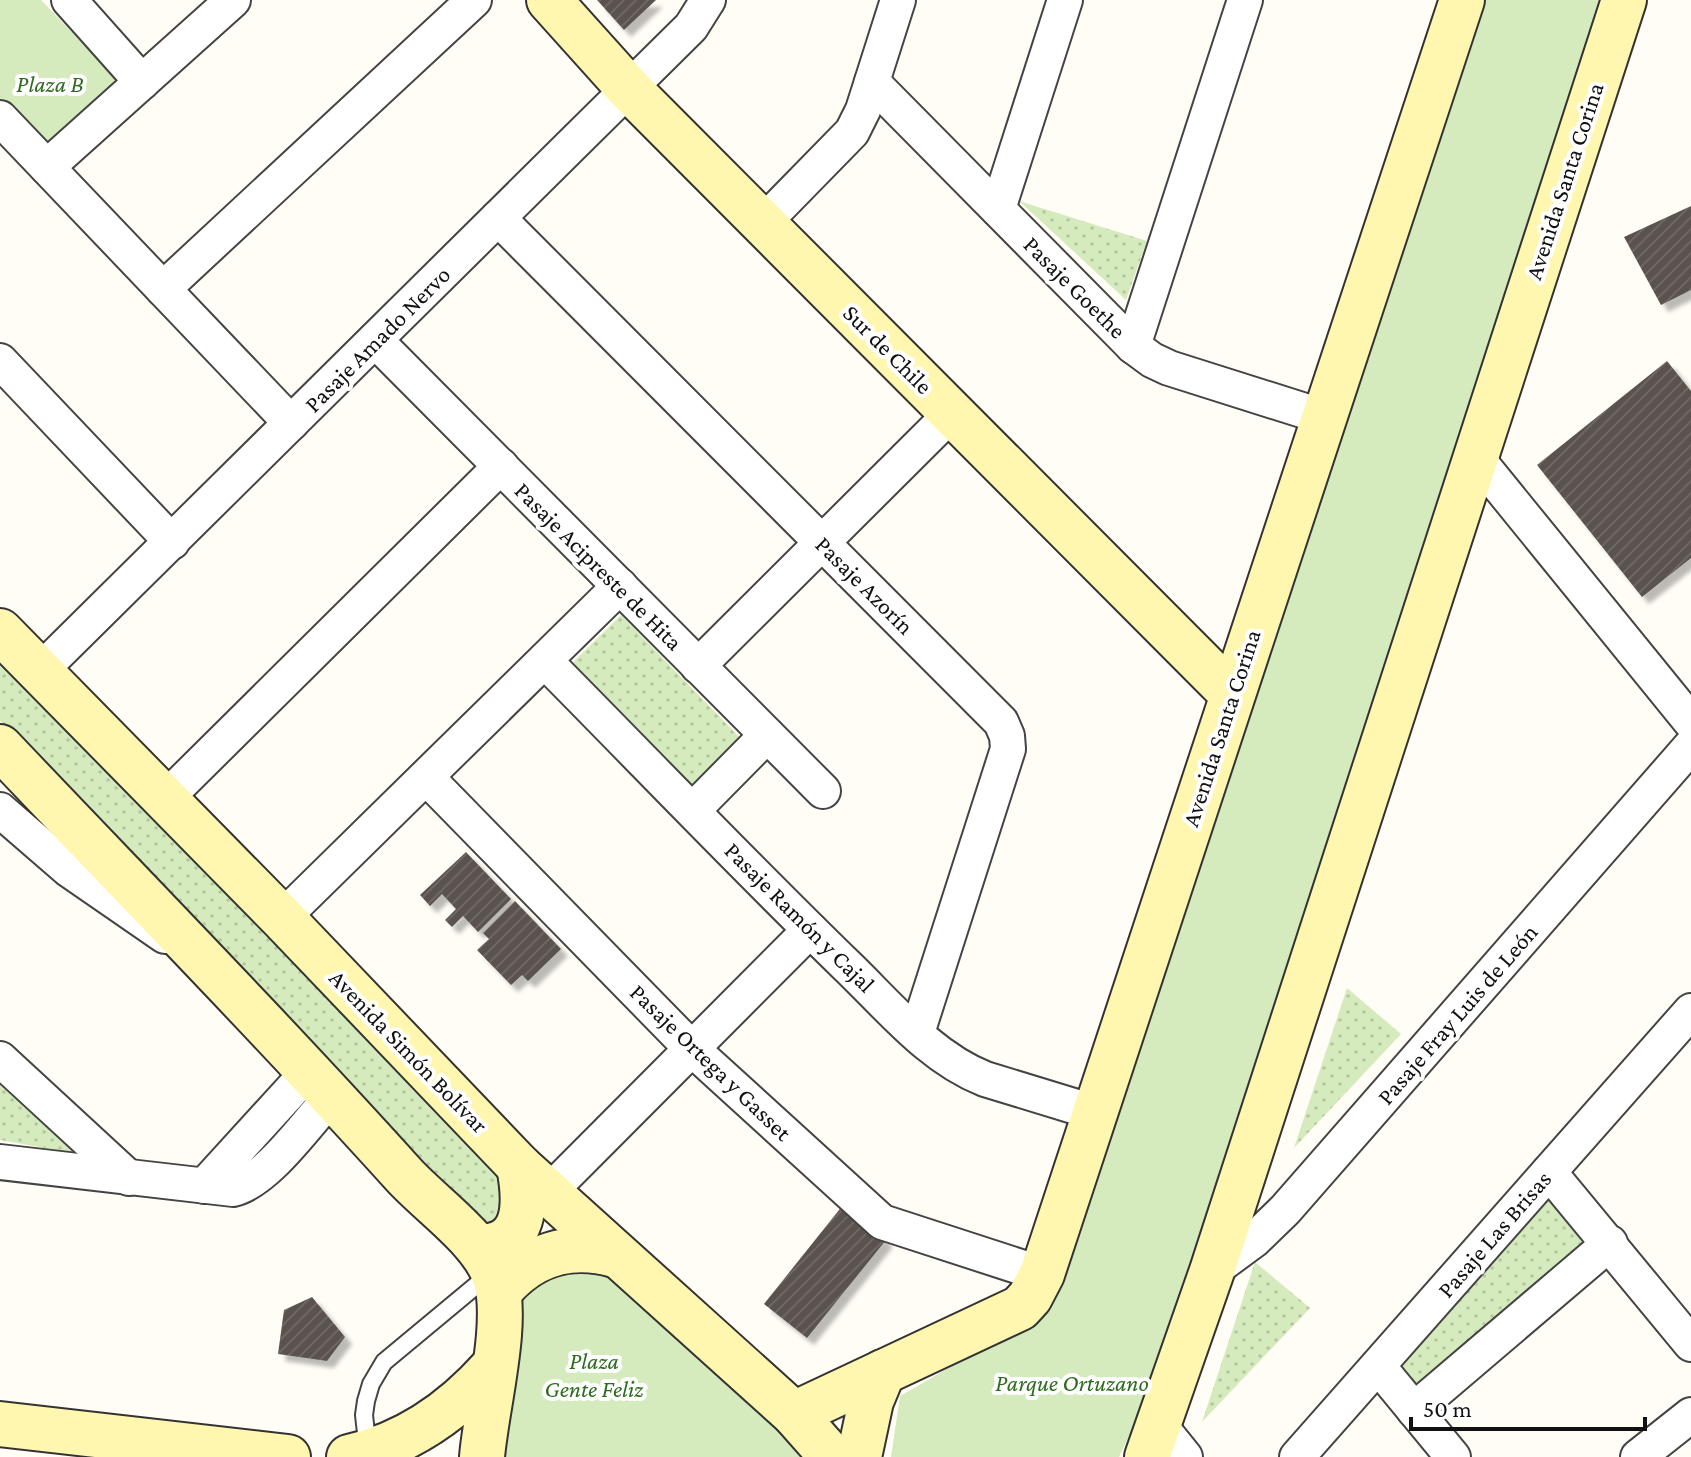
<svg xmlns="http://www.w3.org/2000/svg" width="1691" height="1457" viewBox="0 0 1691 1457" font-family="'Crimson Pro',serif">
	<style>
		.grass { fill: url(#grass-dots) }
		.park { fill: #d5ebbd }
		.building { fill: url(#building-hatch); filter: url(#shadow) }
		.lines { fill: none; stroke-linecap: round; stroke-linejoin: round }
		.lane-casing { stroke: #444; stroke-width: 20 }
		.street-casing { stroke: #444; stroke-width: 38 }
		.secondary-casing { stroke: #333; stroke-width: 48 }
		.lane { stroke: #fff; stroke-width: 16 }
		.street { stroke: #fff; stroke-width: 34 }
		.secondary { stroke: #fff6b0; stroke-width: 44 }
		.labels { text-anchor: middle; dominant-baseline: central; stroke-width: 8; stroke-linejoin: round; paint-order: stroke }
		.park-label { font-size: 24px; font-style: italic; fill: #2f6b1f; stroke: #fff }
		.street-label { font-size: 24px; fill: #111; stroke: #fff }
	</style>
	<defs>
		<pattern id="grass-dots" width="8" height="8" patternUnits="userSpaceOnUse" patternTransform="scale(2)"><rect width="8" height="8" fill="#d5ebbd"/><path d="M2 2h.1M6 6h.1" fill="none" stroke="#b6c8a1" stroke-width="1.8" stroke-linecap="round"/></pattern>
		<pattern id="building-hatch" width="6" height="6" patternUnits="userSpaceOnUse" patternTransform="scale(2)"><rect width="6" height="6" fill="#5a524d"/><path d="M-1 1l2-2M0 6l6-6M5 7l2-2" fill="none" stroke="#6d6662"/></pattern>
		<filter id="shadow"><feDropShadow dx="7" dy="7" stdDeviation="2" flood-color="#0004"/></filter>
	</defs>
	<rect width="100%" height="100%" fill="#fffdf5"/>
	<!-- grass -->
	<g class="grass">
		<polygon points="1019,201 1147,241 1126,300"/>
		<polygon points="621,615 750,748 696,800 568,667"/>
		<polygon points="0,643 505,1180 504,1221 486,1232 0,721"/>
		<polygon points="1347,988 1401,1034 1294,1148"/>
		<polygon points="0,1068 100,1158 0,1140"/>
		<polygon points="1546,1191 1590,1244 1418,1389 1396,1364"/>
		<polygon points="1255,1262 1310,1308 1202,1422"/>
	</g>
	<!-- park -->
	<g class="park">
		<polygon points="0,0 41,0 123,86 46,152 0,104"/>
		<polygon points="1478,0 1610,0 1147,1398 1119,1457 891,1457 900,1396 1047,1312"/>
		<polygon points="597,1263 818,1457 495,1457 520,1304 531,1279"/>
	</g>
	<!-- building -->
	<g class="building">
		<polygon points="597,0 656,0 624,30"/>
		<polygon points="1691,206 1691,290 1661,305 1624,237"/>
		<polygon points="1667,361 1691,391 1691,558 1642,597 1537,465"/>
		<polygon points="466,852 511,899 478,932 463,916 452,927 445,920 456,909 442,894 430,906 420,895"/>
		<polygon points="515,901 561,949 528,981 522,975 511,985 477,950 489,939 483,933"/>
		<polygon points="843,1205 886,1240 807,1338 764,1304"/>
		<polygon points="312,1297 345,1337 327,1361 278,1354 284,1310"/>
	</g>
	<g class="lines">
		<!-- lane casing -->
		<g class="lane-casing">
			<polyline id="lane" points="368,1451 364,1415 366,1401 371,1384 384,1362 491,1273"/>
		</g>
		<!-- street casing -->
		<g class="street-casing">
			<g id="street">
				<polyline points="69,0 142,82"/>
				<polyline points="872,82 1133,346 1152,360 1169,368 1324,417"/>
				<polyline points="0,118 291,423"/>
				<polyline points="47,167 233,0"/>
				<polyline points="998,209 1065,0"/>
				<polyline points="498,218 1001,722 1007,736 1008,749 917,1033"/>
				<polyline points="763,223 852,132 863,110 898,0"/>
				<polyline points="163,289 474,0"/>
				<polyline points="375,340 823,791"/>
				<polyline points="1133,346 1245,0"/>
				<polyline points="0,361 172,542"/>
				<polyline points="1474,455 1691,722"/>
				<path d="M545,661c100,101 198,204 300,303 43,41 84,93 140,115l108,33"/>
				<polyline points="698,666 952,413"/>
				<polyline points="39,672 691,27 708,0"/>
				<polyline points="427,778 692,1049 882,1222 1042,1274"/>
				<polyline points="165,799 501,466"/>
				<polyline points="0,810 68,869 165,936"/>
				<polyline points="693,810 767,735"/>
				<polyline points="282,918 620,586"/>
				<polyline points="0,1059 129,1178"/>
				<path d="M0,1162l233,27c34,-8 75,-67 99,-93"/>
				<polyline points="1549,1172 1691,1344"/>
				<polyline points="204,1186 309,1071"/>
				<polyline points="548,1193 810,930"/>
				<polyline points="1212,1271 1254,1240 1285,1210 1691,746"/>
				<polyline points="1378,1366 1453,1457"/>
				<polyline points="1414,1410 1610,1243"/>
				<polyline points="1160,1426 1185,1457"/>
				<polyline points="1297,1457 1691,1011"/>
				<polyline points="1638,1457 1691,1415"/>
			</g>
		</g>
		<!-- secondary casing -->
		<g class="secondary-casing">
			<g id="secondary">
				<polyline points="549,0 629,89 1232,694"/>
				<polyline points="0,631 282,918 519,1166 794,1414 832,1457"/>
				<path d="M0,747c135,142 272,282 403,427 28,31 78,64 92,103 15,44 -9,131 -13,180"/>
				<path d="M478,1247c50,0 48,-44 41,-81"/>
				<path d="M499,1292c30,-37 69,-50 116,-37"/>
				<polyline points="794,1414 1020,1308 1030,1297 1042,1274 1462,0"/>
				<polyline points="0,1424 288,1457"/>
				<path d="M349,1457c59,-13 105,-46 144,-90"/>
				<polyline points="859,1457 871,1401 883,1372"/>
				<polyline points="1147,1457 1212,1271 1624,0"/>
			</g>
		</g>
		<!-- lane -->
		<use href="#lane" class="lane"/>
		<!-- street -->
		<use href="#street" class="street"/>
		<!-- secondary -->
		<use href="#secondary" class="secondary"/>
	</g>
	<g class="labels">
		<!-- park labels -->
		<g class="park-label">
			<text x="50" y="83">Plaza B</text>
			<text x="594" y="1360">Plaza<tspan x="594" dy="28">Gente Feliz</tspan></text>
			<text x="1072" y="1382">Parque Ortuzano</text>
		</g>
		<!-- street labels -->
		<g class="street-label">
			<text transform="translate(1564 181) rotate(-72)">Avenida Santa Corina</text>
			<text transform="translate(1075 287) rotate(45)">Pasaje Goethe</text>
			<text transform="translate(377 339) rotate(-45)">Pasaje Amado Nervo</text>
			<text transform="translate(888 349) rotate(45)">Sur de Chile</text>
			<text transform="translate(599 566) rotate(45)">Pasaje Acipreste de Hita</text>
			<text transform="translate(865 585) rotate(45)">Pasaje Azorín</text>
			<text transform="translate(1221 728) rotate(-72)">Avenida Santa Corina</text>
			<text transform="translate(800 917) rotate(45)">Pasaje Ramón y Cajal</text>
			<text transform="translate(1457 1014) rotate(-49)">Pasaje Fray Luis de León</text>
			<text transform="translate(409 1051) rotate(46)">Avenida Simón Bolívar</text>
			<text transform="translate(711 1062) rotate(44)">Pasaje Ortega y Gasset</text>
			<text transform="translate(1494 1234) rotate(-49)">Pasaje Las Brisas</text>
		</g>
	</g>
	<!-- scale -->
	<path d="M1411 1417v12h234v-12" fill="none" stroke="#111111" stroke-width="4"/>
	<text x="1423" y="1417" font-size="24" fill="#111111" stroke="#ffffff" stroke-width="6" paint-order="stroke">50 m</text>
</svg>
